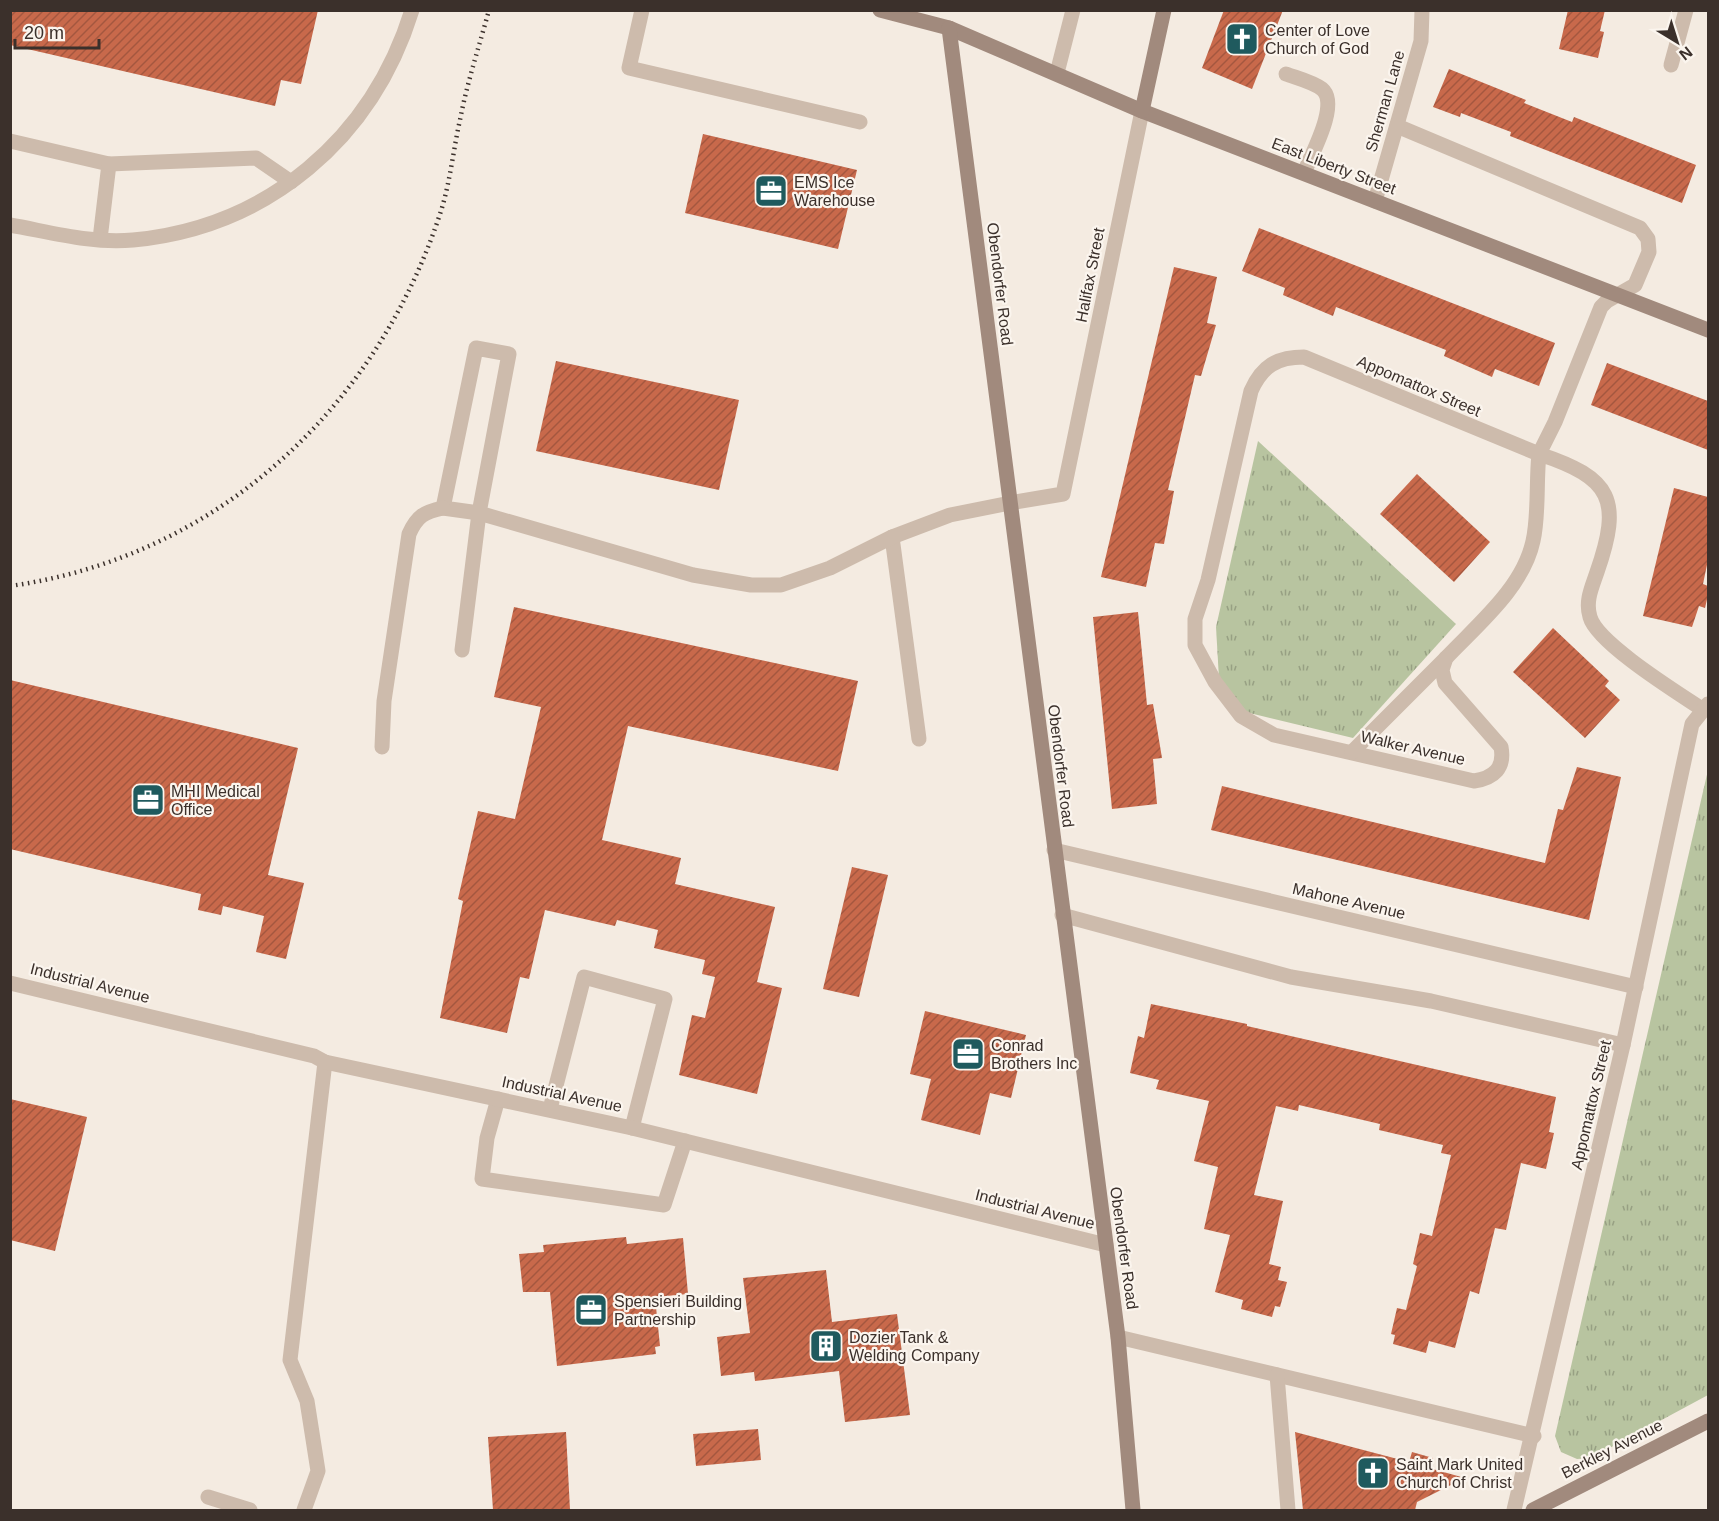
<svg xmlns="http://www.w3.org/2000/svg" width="1719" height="1521" viewBox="0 0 1719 1521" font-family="Helvetica,sans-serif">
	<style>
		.park { fill: url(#park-tufts) }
		.building { fill: url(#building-hatch) }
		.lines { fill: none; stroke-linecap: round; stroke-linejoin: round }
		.lane { stroke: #cdbbac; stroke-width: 15 }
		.street { stroke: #cdbbac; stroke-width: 15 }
		.secondary { stroke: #a18a7d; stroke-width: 15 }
		.rail { stroke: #3b302b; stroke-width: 4.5; stroke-dasharray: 1.5 4.5; stroke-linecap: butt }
		.labels { text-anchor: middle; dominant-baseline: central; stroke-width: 4.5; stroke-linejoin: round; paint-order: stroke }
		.poi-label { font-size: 16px; fill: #3b302b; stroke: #fbf5ee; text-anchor: start }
		.street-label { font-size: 16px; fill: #3b302b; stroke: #fbf5ee }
	</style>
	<defs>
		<pattern id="park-tufts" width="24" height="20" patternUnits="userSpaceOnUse" patternTransform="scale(1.5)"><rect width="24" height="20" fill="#b8c4a0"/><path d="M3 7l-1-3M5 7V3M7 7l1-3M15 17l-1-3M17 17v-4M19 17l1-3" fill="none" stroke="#97a083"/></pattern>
		<pattern id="building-hatch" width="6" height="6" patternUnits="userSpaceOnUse" patternTransform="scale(1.5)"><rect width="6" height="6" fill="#c8694b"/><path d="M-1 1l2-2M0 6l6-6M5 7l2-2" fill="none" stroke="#a4573f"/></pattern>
	</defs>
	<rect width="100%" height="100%" fill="#f4ebe1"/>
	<!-- park -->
	<g class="park">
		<polygon points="1258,441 1456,624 1353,738 1229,708 1220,696 1216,627"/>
		<polygon points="1708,770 1708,1395 1591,1458 1577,1459 1561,1452 1555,1436"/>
	</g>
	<!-- building -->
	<g class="building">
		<polygon points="10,10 318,10 301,84 281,80 275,106 10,45"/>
		<polygon points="1224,10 1283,10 1252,89 1202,68"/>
		<polygon points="1568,10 1605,10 1600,31 1604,32 1598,58 1559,49"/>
		<polygon points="1449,69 1526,100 1524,103 1572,122 1574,117 1696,165 1682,203 1510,136 1511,132 1461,113 1460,117 1433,107"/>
		<polygon points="703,134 857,170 838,249 685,213"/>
		<polygon points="1259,228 1555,343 1539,386 1495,369 1492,377 1444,356 1446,350 1336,307 1333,316 1283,295 1285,288 1242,271"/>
		<polygon points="1174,267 1217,277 1207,323 1216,325 1201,376 1195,375 1168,490 1174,491 1164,544 1155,543 1146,587 1101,577"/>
		<polygon points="556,361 739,400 719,490 536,451"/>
		<polygon points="1607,363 1708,401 1708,450 1591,405"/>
		<polygon points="1417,474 1490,542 1454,582 1380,514"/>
		<polygon points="1674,488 1708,497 1708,560 1703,584 1708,586 1708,595 1705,608 1699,606 1692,627 1643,616"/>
		<polygon points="514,607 858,681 838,771 628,726 602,840 681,858 675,884 775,907 757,982 782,988 757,1094 679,1075 692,1015 705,1018 715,977 702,974 705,960 654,948 658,930 617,920 615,926 545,910 529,979 520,977 507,1033 440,1018 463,901 458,899 478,811 515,819 541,707 494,697"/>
		<polygon points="1138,612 1147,705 1153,704 1162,758 1153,759 1157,804 1112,809 1093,617"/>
		<polygon points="1553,628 1609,681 1605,686 1620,700 1585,738 1513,672"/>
		<polygon points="10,680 298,748 268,875 304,883 286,959 256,952 264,916 223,906 221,915 198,910 201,894 10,849"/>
		<polygon points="1577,767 1621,777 1589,920 1211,830 1222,786 1545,863 1558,809 1563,810"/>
		<polygon points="852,867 888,875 859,997 823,989"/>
		<polygon points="1151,1004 1247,1024 1247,1026 1556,1097 1549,1132 1554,1133 1546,1169 1521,1163 1506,1230 1495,1228 1479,1294 1470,1291 1455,1348 1429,1341 1426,1353 1393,1344 1395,1335 1391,1334 1397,1308 1406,1310 1417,1266 1413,1264 1420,1233 1432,1236 1451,1155 1441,1153 1443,1145 1379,1130 1380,1124 1299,1105 1298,1111 1276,1106 1254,1195 1283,1201 1269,1264 1281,1267 1278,1280 1287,1282 1280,1307 1275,1306 1272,1317 1241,1309 1243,1300 1215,1292 1230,1235 1204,1229 1218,1167 1194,1161 1209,1101 1156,1089 1159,1080 1130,1073 1138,1036 1144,1038"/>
		<polygon points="925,1011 1026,1035 1011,1098 990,1093 980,1135 921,1120 931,1079 910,1074"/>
		<polygon points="10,1099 87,1117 55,1251 10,1240"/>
		<polygon points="626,1237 627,1244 683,1238 688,1294 655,1297 660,1346 655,1347 656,1354 557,1366 550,1292 523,1292 519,1254 544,1252 543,1245"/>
		<polygon points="826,1270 832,1322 897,1314 910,1415 845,1422 839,1371 755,1381 754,1372 721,1376 717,1337 750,1333 743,1278"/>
		<polygon points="758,1429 761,1460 696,1466 693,1434"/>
		<polygon points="566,1432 570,1510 493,1510 488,1437"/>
		<polygon points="1295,1432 1409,1462 1412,1452 1433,1458 1429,1468 1465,1478 1417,1502 1415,1510 1303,1510"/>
	</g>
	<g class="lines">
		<!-- lane -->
		<g class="lane">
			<polyline points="642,10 629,68 860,122"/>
			<polyline points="1671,65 1686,10"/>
			<polyline points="1057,73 1073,10"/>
			<path d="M1286,74c11,4 27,8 36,15 18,15 -11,66 -18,84"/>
			<path d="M1397,126l243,102 8,11 1,13 -14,33 -28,16 -6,6 -46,115 -16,32 -235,-97c-27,0 -42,9 -53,34l-43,189 -13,39v26l20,37 26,34 33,19 200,46c20,-3 31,-13 27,-34l-56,-64 -3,-13 4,-12c31,-33 77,-70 87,-117 6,-25 3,-61 6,-87 73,24 83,46 58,118 -5,15 -12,29 -7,45 7,26 88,76 112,92"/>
			<polyline points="10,141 109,164 100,239"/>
			<polyline points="109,164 256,158 291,182"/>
			<polyline points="892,537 919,739"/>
			<polyline points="462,650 479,513 509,354 476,348 443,508 479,513 693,575 751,585 781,585 830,568 892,537 950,515 1010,503"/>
			<path d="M382,747l2,-46 25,-167c8,-18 15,-22 34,-26"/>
			<polyline points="1352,752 1446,658"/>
			<polyline points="498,1099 487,1138 482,1179 664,1205 685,1141"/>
			<polyline points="550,1109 584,977 665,999 632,1128"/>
			<polyline points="1118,1337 1534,1436"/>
			<polyline points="1277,1375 1288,1510"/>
			<polyline points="208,1497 250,1510"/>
			<polyline points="304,1510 318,1471 307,1401 290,1360 325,1062"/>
		</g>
		<!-- street -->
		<g class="street">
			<polyline points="1375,201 1421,41 1422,10"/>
			<path d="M10,225c40,7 82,19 123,15 135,-13 239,-101 279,-230"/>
			<polyline points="1010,503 1063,494 1142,111"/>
			<polyline points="1054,850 1636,987"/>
			<polyline points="1062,915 1291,977 1431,1001 1623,1045"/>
			<polyline points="10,983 314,1056 325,1062 632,1128 1106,1245"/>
			<polyline points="1514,1510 1623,1045 1692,724 1708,704"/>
		</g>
		<!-- secondary -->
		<g class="secondary">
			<polyline points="880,10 949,28 1142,111 1708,330"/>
			<polyline points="949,28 1118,1337 1133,1510"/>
			<polyline points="1142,111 1164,10"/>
			<polyline points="1533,1510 1708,1421"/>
		</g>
		<!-- rail -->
		<path class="rail" d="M10,586c207,-29 366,-177 430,-372 10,-30 13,-63 20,-94 7,-37 19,-73 29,-110"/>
	</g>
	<!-- icons -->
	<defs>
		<g id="church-square" transform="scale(1.725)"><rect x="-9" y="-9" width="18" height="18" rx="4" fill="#1f5a5e" stroke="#fbf5ee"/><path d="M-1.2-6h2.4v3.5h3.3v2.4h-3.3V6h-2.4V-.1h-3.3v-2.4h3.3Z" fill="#fff"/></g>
		<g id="office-square" transform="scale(1.725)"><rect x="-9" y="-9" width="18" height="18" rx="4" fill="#1f5a5e" stroke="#fbf5ee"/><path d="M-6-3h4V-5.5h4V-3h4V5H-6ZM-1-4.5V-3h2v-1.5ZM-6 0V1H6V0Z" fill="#fff"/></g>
		<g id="building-square" transform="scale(1.725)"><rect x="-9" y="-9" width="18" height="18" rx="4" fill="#1f5a5e" stroke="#fbf5ee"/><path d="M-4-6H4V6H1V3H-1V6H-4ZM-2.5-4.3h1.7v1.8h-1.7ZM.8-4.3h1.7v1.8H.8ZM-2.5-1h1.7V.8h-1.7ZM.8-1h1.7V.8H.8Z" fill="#fff"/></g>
	</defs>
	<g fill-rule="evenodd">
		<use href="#church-square" x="1242" y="39"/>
		<use href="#office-square" x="771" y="191"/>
		<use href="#office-square" x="148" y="800"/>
		<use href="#office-square" x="968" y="1054"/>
		<use href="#office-square" x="591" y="1310"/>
		<use href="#building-square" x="826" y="1346"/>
		<use href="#church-square" x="1373" y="1473"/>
	</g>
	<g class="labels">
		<!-- poi labels -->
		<g class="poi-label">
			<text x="1265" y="30">Center of Love<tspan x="1265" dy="18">Church of God</tspan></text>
			<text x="794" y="182">EMS Ice<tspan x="794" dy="18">Warehouse</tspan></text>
			<text x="171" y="791">MHI Medical<tspan x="171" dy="18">Office</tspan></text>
			<text x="991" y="1045">Conrad<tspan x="991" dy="18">Brothers Inc</tspan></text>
			<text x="614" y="1301">Spensieri Building<tspan x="614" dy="18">Partnership</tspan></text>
			<text x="849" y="1337">Dozier Tank &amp;<tspan x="849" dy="18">Welding Company</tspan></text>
			<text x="1396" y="1464">Saint Mark United<tspan x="1396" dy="18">Church of Christ</tspan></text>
		</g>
		<!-- street labels -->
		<g class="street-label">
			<text transform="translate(1385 101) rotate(-74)">Sherman Lane</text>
			<text transform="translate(1334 166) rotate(21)">East Liberty Street</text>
			<text transform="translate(1090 275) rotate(-79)">Halifax Street</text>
			<text transform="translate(1000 284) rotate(83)">Obendorfer Road</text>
			<text transform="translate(1419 386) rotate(23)">Appomattox Street</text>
			<text transform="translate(1413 748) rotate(13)">Walker Avenue</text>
			<text transform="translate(1061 766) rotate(83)">Obendorfer Road</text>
			<text transform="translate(1349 901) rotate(13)">Mahone Avenue</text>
			<text transform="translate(90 983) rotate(14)">Industrial Avenue</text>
			<text transform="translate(562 1094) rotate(12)">Industrial Avenue</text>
			<text transform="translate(1591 1105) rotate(-77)">Appomattox Street</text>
			<text transform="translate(1035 1209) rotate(14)">Industrial Avenue</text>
			<text transform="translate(1124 1248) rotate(82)">Obendorfer Road</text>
			<text transform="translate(1612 1449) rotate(-27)">Berkley Avenue</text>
		</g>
	</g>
	<!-- border -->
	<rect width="1719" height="1521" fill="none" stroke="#3b302b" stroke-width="24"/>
	<!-- north arrow -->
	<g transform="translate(1677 42) rotate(142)" stroke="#fbf5ee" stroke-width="4.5" paint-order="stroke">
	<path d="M0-4.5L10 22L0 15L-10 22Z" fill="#3b302b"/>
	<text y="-9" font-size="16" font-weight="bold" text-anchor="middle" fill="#3b302b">N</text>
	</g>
	<!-- scale -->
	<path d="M15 39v9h84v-9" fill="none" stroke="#3b302b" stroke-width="3"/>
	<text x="24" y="39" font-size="18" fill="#3b302b" stroke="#fbf5ee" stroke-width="4.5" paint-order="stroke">20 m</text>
</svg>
